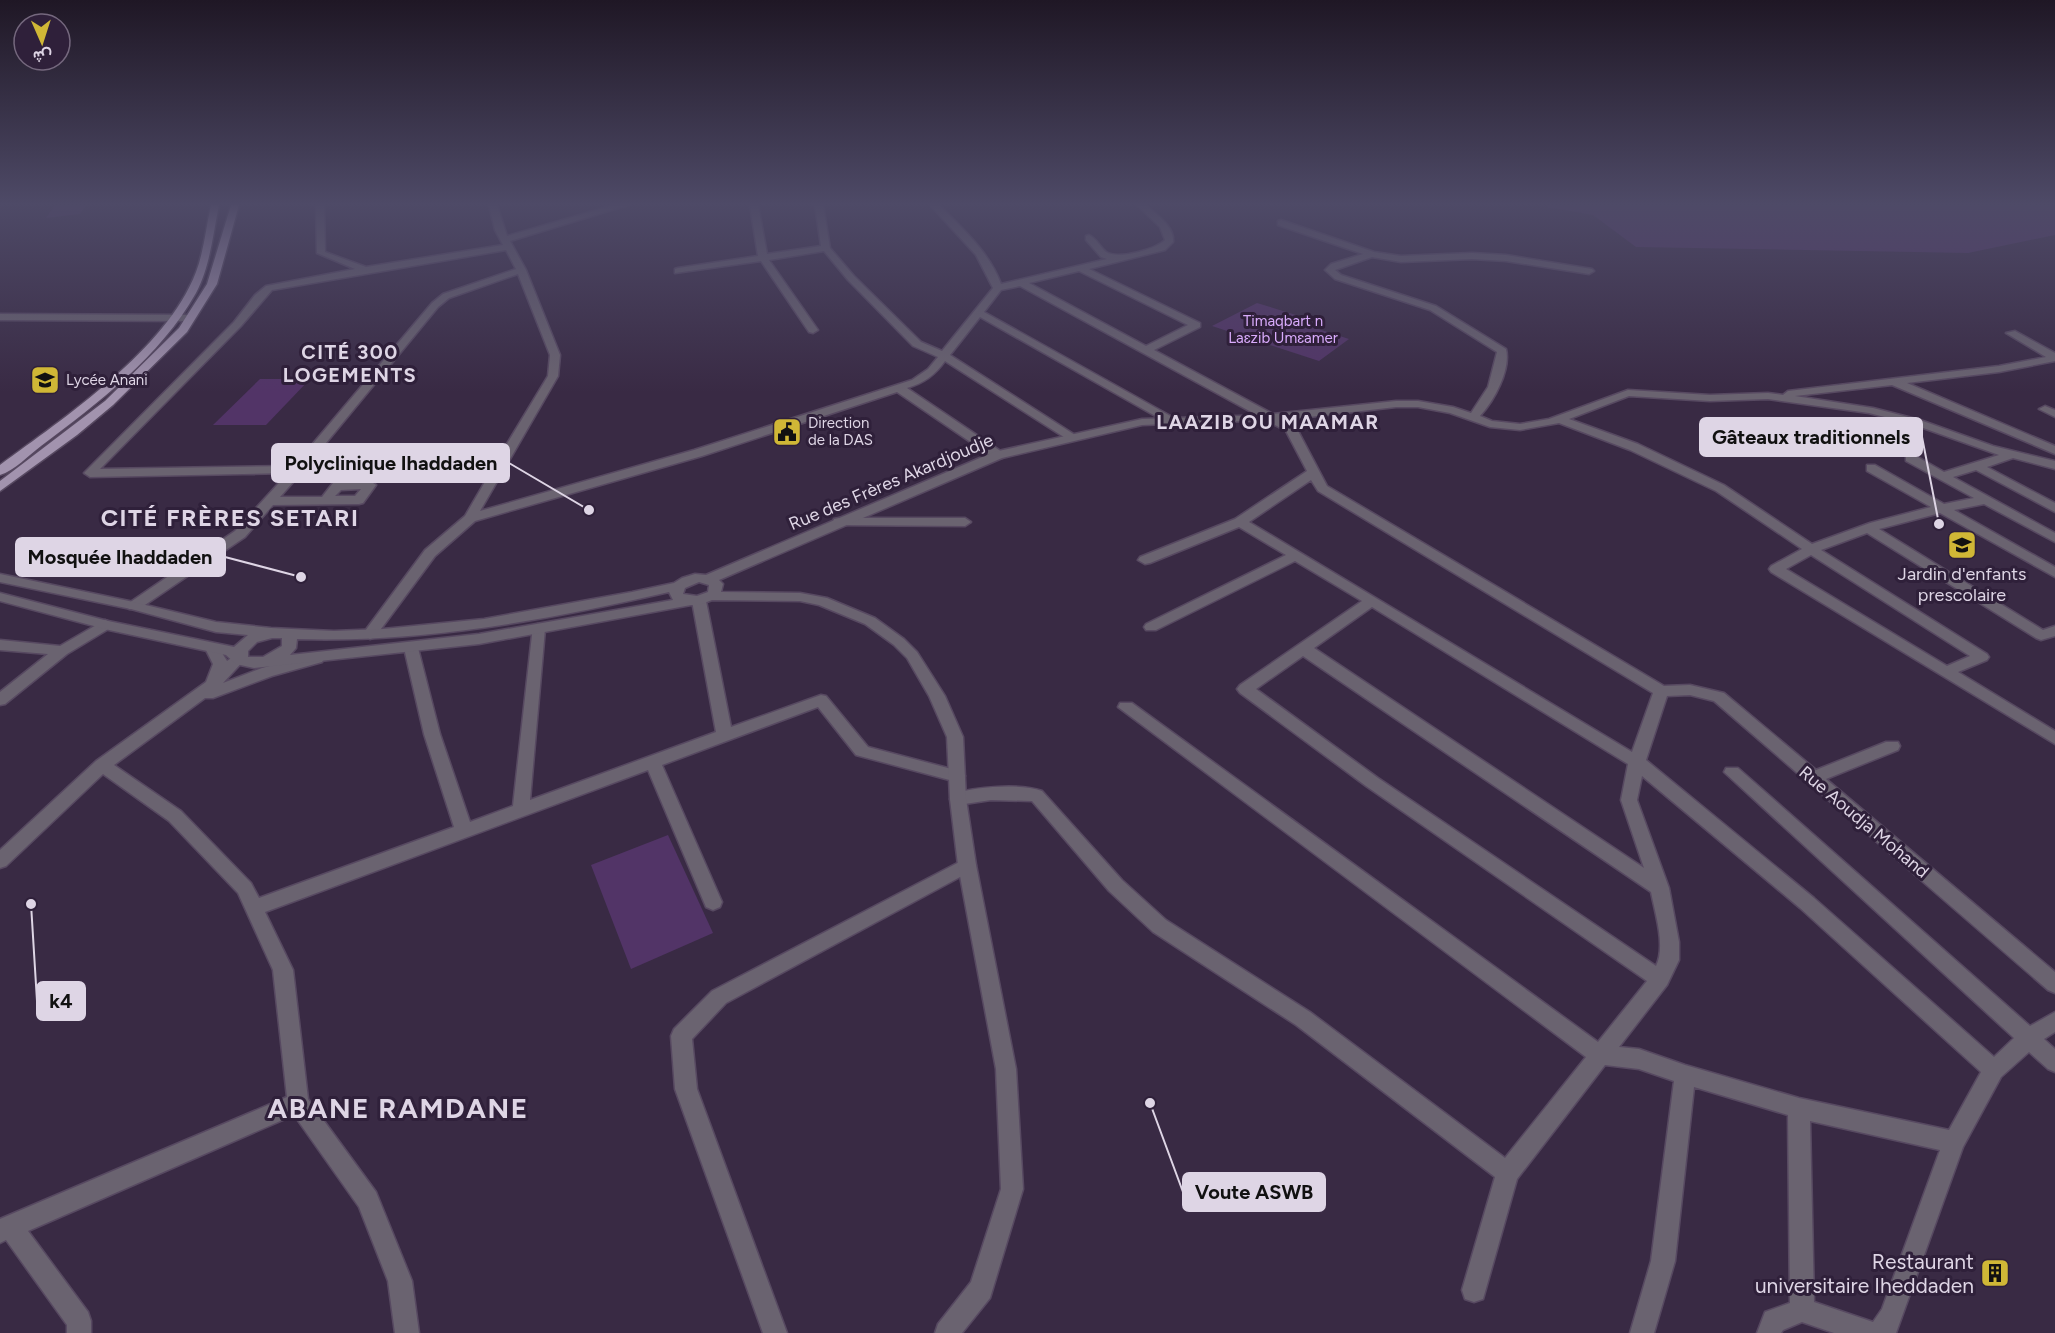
<svg xmlns="http://www.w3.org/2000/svg" width="2055" height="1333" viewBox="0 0 2055 1333" font-family="Figtree,Vazirmatn,sans-serif">
	<style>
		.green { fill: #523467 }
		.lines { fill: none; stroke-linecap: round; stroke-linejoin: round }
		.minor-casing { stroke: #574961; stroke-width: 3 }
		.tertiary-casing { stroke: #574961; stroke-width: 3 }
		.primary-casing { stroke: #574961; stroke-width: 3 }
		.minor { fill: #6a6370; fill-rule: evenodd }
		.tertiary { fill: #6a6370; fill-rule: evenodd }
		.primary { fill: #a293ae; fill-rule: evenodd }
		.labels { text-anchor: middle; dominant-baseline: central; stroke-width: 6; stroke-linejoin: round; paint-order: stroke }
		.far-park-label { font-size: 15px; fill: #d9abfc; stroke: #2f203a }
		.far-poi-label { font-size: 15px; fill: #ded5e5; stroke: #2f203a; text-anchor: start }
		.street-label { font-size: 18px; fill: #ded5e5; stroke: #2f203a }
		.poi-label { font-size: 18px; fill: #ded5e5; stroke: #2f203a }
		.far-district-label { font-size: 20px; font-weight: bold; letter-spacing: 1.5px; fill: #ded5e5; stroke: #2f203a }
		.near-poi-label { font-size: 21px; fill: #ded5e5; stroke: #2f203a; text-anchor: end }
		.district-label { font-size: 24px; font-weight: bold; letter-spacing: 1.5px; fill: #ded5e5; stroke: #2f203a }
		.near-district-label { font-size: 28px; font-weight: bold; letter-spacing: 1.5px; fill: #ded5e5; stroke: #2f203a }
		.leader { fill: none; stroke: #ded5e5; stroke-width: 2 }
		.callout-dot { fill: #ded5e5; stroke: #2f203a; stroke-width: 2 }
		.callout { fill: #ded5e5; stroke: #ded5e5; stroke-width: 2 }
		.callout-label { font-size: 20px; text-anchor: middle; font-weight: bold; fill: #111 }
	</style>
	<rect width="100%" height="100%" fill="#392a44"/>
	<!-- green -->
	<g class="green">
		<polygon points="55,205 86,205 80,214 46,218"/>
		<polygon points="1550,205 2055,205 2055,235 1968,253 1636,247 1593,215 1547,207"/>
		<polygon points="1257,303 1309,319 1303,324 1349,339 1319,361 1212,326"/>
		<polygon points="260,379 310,379 266,425 213,425"/>
		<polygon points="668,835 713,933 631,969 591,865"/>
	</g>
	<g class="lines">
		<!-- minor casing -->
		<g class="minor-casing">
			<g id="minor">
				<path d="M316,205h8l1,47 41,15 137,-22 -8,-15 -6,-25h8l10,31 107,-31h14l-118,36 16,29 34,85 -2,21 -78,135 214,-61 218,-70 16,-11 10,-12 -25,-11 -65,-66 -24,-29 -55,9 49,70 -5,3 -4,-1 -48,-71 -86,12v-4l3,-1 80,-12 -8,-51h8l9,49 54,-8 -6,-41h8l7,43 24,28 67,66 21,9 51,-63 -17,-33 -46,-50h9c24,24 50,47 62,79l106,-25 -6,-2 -15,-17v-4l3,-1c8,4 11,12 17,17 12,8 50,-3 59,-12l-5,-13 -23,-22h9c11,10 29,22 27,37l-8,8 -76,19 111,54v4l-46,23 119,64 123,-13h22l35,6 18,6 17,-26 9,-35 -67,-42 -95,-31 -10,-9 6,-6 32,-10 -85,-29v-4l3,-1 93,32 27,4 71,-3 34,2 86,14 2,2 -5,3 -83,-13 -34,-2 -71,3 -29,-5 -37,13 6,5 95,31 70,43c5,21 -12,52 -26,67l12,5 28,3 29,-5 79,-29 82,5 58,-2 15,2 5,-4 211,-25 47,-9 -40,-24 9,-2 40,22v8l-56,11 -92,11 148,63v8l-163,-69 -97,11 78,12 47,12 73,26 62,15v8l-42,-11 -26,9 68,36v9l-79,-42 -23,7 102,56v9l-71,-38 -30,6 101,57v10l-115,-64 -61,16 164,101 12,-4v10l-14,4 -5,-2 -169,-105 -46,17 166,104 2,3 -2,3 -29,12 97,59v13l-284,-172 -2,-3 2,-3 31,-17 -86,-58 -86,-41 -71,-27 -39,7 -30,-3 -40,-14 -32,-6h-22l-113,13 14,9 30,57 337,200 26,-1 34,8 92,77 70,-28h12l2,4 -2,4 -72,29 229,193v21l-7,-3 -334,-289 -24,-6 -23,1 -21,64 168,138 180,159 20,-19 -290,-266 2,-4h12l292,258 25,-14v20l-11,7 11,10v23l-7,-3 -19,-17 -28,25 -38,70 -67,186h-62l-32,-11 -19,8 -2,3h-24l8,-21 25,-9 -2,-188 -94,-28 -19,174 -21,72h-24l21,-72 23,-180 -35,-12 -34,-4 -88,114 -34,120 -9,3 -9,-3 -3,-9 33,-113 -199,-152 -143,-93 -44,-41 -77,-90 -41,-1 -33,5 -6,-1 -2,-5 2,-5c23,-7 67,-11 90,-3l80,89 44,40 144,92 195,146 81,-101 -468,-350 2,-4h12l466,339 49,-61 -281,-195 -126,-93 -3,-4 3,-4 122,-84 -67,-40 -139,69h-10l-2,-3 2,-3 140,-69 -47,-28 -89,36 -5,1 -7,-4 2,-3 95,-38 72,-48 -21,-40 -266,-145 -19,4 -17,22 190,106v4h-8l-186,-105 -30,38 125,80v4h-8l-122,-78c-10,14 -21,22 -38,27l95,64v6h-8l-97,-66 -195,64 -227,65 -40,35 -60,81 -5,2 -7,-5 2,-3 60,-81 40,-34 27,-46 -191,3 -21,24h42l11,-14 4,-1 33,-1 6,4 -13,18 -4,1 -86,1 -28,32 -106,72h-10l-2,-3 2,-3 106,-72 53,-58 -198,4 -6,-4 150,-151 21,-27 11,-9 89,-17 -38,-16zM506,250l10,19 -73,25 -11,9 -138,163 -194,3 141,-143 31,-36zM1079,271l109,54 -42,21 -117,-63zM518,274l32,81 -2,21 -52,86 -189,4 131,-159 11,-9zM1629,396l81,5 58,-2 101,14 43,11 87,31 -55,17 -30,-17h-8v6l68,37 -30,6 -69,-39h-8v6l64,36 -61,16 -58,21 -88,-59 -86,-41 -69,-25zM1311,480l7,11 335,202 -21,59 -383,-230zM361,489l-6,7h-20l6,-6zM1811,555l159,101 -23,10 -161,-97zM1372,607l256,157 -7,36 23,68 -330,-220zM1303,656l348,236c4,21 15,54 5,74l-278,-188 -122,-89zM1642,776l158,132 181,164 -32,58 -150,-32 -114,-33 -46,-16 -20,-2 48,-62 12,-25v-18l-10,-54 -32,-88zM1810,1121l130,29 -58,159 -9,13 -59,-20z"/>
				<polygon points="0,314 190,315 195,318 190,321 0,320"/>
				<polygon points="2045,406 2055,410 2055,417 2039,409"/>
				<polygon points="839,518 965,518 971,522 965,526 834,525 833,522 834,519"/>
				<polygon points="699,597 706,601 731,727 821,695 826,696 868,747 963,772 965,776 963,780 957,782 856,755 818,707 662,765 722,902 720,907 713,910 706,907 648,770 265,912 293,970 308,1099 376,1192 412,1281 419,1333 395,1333 388,1281 359,1207 294,1115 28,1231 88,1312 91,1321 91,1333 67,1333 67,1325 6,1240 0,1243 0,1219 287,1097 273,970 238,893 169,821 103,774 6,866 0,868 0,850 96,761 206,682 213,664 205,648 207,645 217,645 227,661 240,652 247,657 223,683 262,668 317,654 324,659 322,662 272,676 213,698 205,698 114,765 181,811 251,883 259,898 454,827 424,734 404,648 406,645 411,643 418,648 440,734 470,822 513,806 533,626 538,624 545,629 530,800 716,732 692,601"/>
				<polygon points="105,620 110,622 112,625 110,628 67,654 5,704 0,705 0,692 48,654 0,650 0,640 60,646"/>
				<polygon points="967,858 973,860 976,865 973,870 726,1003 692,1039 697,1089 787,1333 763,1333 675,1089 671,1036 674,1029 712,991"/>
			</g>
		</g>
		<!-- tertiary casing -->
		<g class="tertiary-casing">
			<path id="tertiary" d="M1271,415l6,3 -2,2 -133,5 -140,33 -283,122 4,4 -2,8 79,1 27,5 48,20 29,21 13,13 28,44 18,41 3,62 10,66 40,204 7,120 -33,109 -28,35h-27l3,-9 33,-42 30,-93 -5,-120 -38,-204 -8,-66 -3,-62 -18,-41 -22,-38 -13,-13 -29,-21 -46,-19 -19,-4 -88,-1 -13,5h-8l-212,39 -225,24 -18,-4 -10,-9 -117,-25 -109,-29v-8l108,28 126,26 14,-12 -32,-3 -85,-23 -131,-27v-8l129,27 87,21 55,6 63,3 49,-2 101,-10 148,-27 42,-9 8,-5 13,-4 11,1 288,-123 148,-33zM699,582l10,3 -1,7 -11,4 -14,-2 2,-6zM669,592l4,8 -194,34 -189,21 6,-7 1,-9c126,4 250,-19 372,-47zM272,638h10v8l-19,11h-15v-6l9,-9z"/>
		</g>
		<!-- primary casing -->
		<g class="primary-casing">
			<g id="primary">
				<path d="M211,205h8c-6,29 -9,62 -23,88 -36,64 -98,110 -155,153 -12,9 -27,25 -41,29v-10c64,-47 167,-116 196,-193 8,-21 10,-45 15,-67z"/>
				<polygon points="231,205 239,205 217,284 187,332 113,405 77,435 0,491 0,481 105,401 179,328 207,284"/>
			</g>
		</g>
		<!-- minor -->
		<use href="#minor" class="minor"/>
		<!-- tertiary -->
		<use href="#tertiary" class="tertiary"/>
		<!-- primary -->
		<use href="#primary" class="primary"/>
	</g>
	<!-- sky -->
	<linearGradient id="sky" x2="0" y2="1"><stop stop-color="#1f1725"/><stop offset="0.52" stop-color="#4e4a67"/><stop offset="1" stop-color="#4e4a67" stop-opacity="0"/></linearGradient>
	<rect width="2055" height="392" fill="url(#sky)"/>
	<!-- icons -->
	<defs>
		<g id="school-square" transform="scale(1.5)"><rect x="-9" y="-9" width="18" height="18" rx="4" fill="#d0b736" stroke="#2f203a"/><path d="M0-5L7-2L0 1L-7-2ZM-4 1L0 2.5L4 1V4Q0 6-4 4Z" fill="#111"/></g>
		<g id="civic-square" transform="scale(1.5)"><rect x="-9" y="-9" width="18" height="18" rx="4" fill="#d0b736" stroke="#2f203a"/><path d="M-.6-6.5H3V-4.5H.6V-3L4-1V1h2V6H-6V1h2V-1L-.6-3ZM-1.2 2.5V6h2.4V2.5Z" fill="#111"/></g>
		<g id="building-square" transform="scale(1.5)"><rect x="-9" y="-9" width="18" height="18" rx="4" fill="#d0b736" stroke="#2f203a"/><path d="M-4-6H4V6H1V3H-1V6H-4ZM-2.5-4.3h1.7v1.8h-1.7ZM.8-4.3h1.7v1.8H.8ZM-2.5-1h1.7V.8h-1.7ZM.8-1h1.7V.8H.8Z" fill="#111"/></g>
	</defs>
	<g fill-rule="evenodd">
		<use href="#school-square" x="45" y="380"/>
		<use href="#civic-square" x="787" y="432"/>
		<use href="#school-square" x="1962" y="545"/>
		<use href="#building-square" x="1995" y="1273"/>
	</g>
	<g class="labels">
		<!-- far-park labels -->
		<g class="far-park-label">
			<text x="1283" y="321">Timaqbart n<tspan x="1283" dy="17">Laɛzib Umɛamer</tspan></text>
		</g>
		<!-- far-poi labels -->
		<g class="far-poi-label">
			<text x="66" y="380">Lycée Anani</text>
			<text x="808" y="423">Direction<tspan x="808" dy="17">de la DAS</tspan></text>
		</g>
		<!-- street labels -->
		<g class="street-label">
			<text transform="translate(891 482) rotate(-23)">Rue des Frères Akardjoudje</text>
			<text transform="translate(1864 822) rotate(40)">Rue Aoudja Mohand</text>
		</g>
		<!-- poi labels -->
		<g class="poi-label">
			<text x="1962" y="574">Jardin d'enfants<tspan x="1962" dy="21">prescolaire</tspan></text>
		</g>
		<!-- far-district labels -->
		<g class="far-district-label">
			<text x="350" y="352">CITÉ 300<tspan x="350" dy="23">LOGEMENTS</tspan></text>
			<text x="1268" y="422">LAAZIB OU MAAMAR</text>
		</g>
		<!-- near-poi labels -->
		<g class="near-poi-label">
			<text x="1974" y="1261">Restaurant<tspan x="1974" dy="24">universitaire Iheddaden</tspan></text>
		</g>
		<!-- district labels -->
		<g class="district-label">
			<text x="230" y="517">CITÉ FRÈRES SETARI</text>
		</g>
		<!-- near-district labels -->
		<g class="near-district-label">
			<text x="398" y="1108">ABANE RAMDANE</text>
		</g>
	</g>
	<!-- callouts -->
	<path class="leader" d="M1939 524L1922 437M589 510L509 463M301 577L225 557M31 904L37 1001M1150 1103L1183 1192"/>
	<g class="callout-dot">
		<circle cx="1939" cy="524" r="6"/>
		<circle cx="589" cy="510" r="6"/>
		<circle cx="301" cy="577" r="6"/>
		<circle cx="31" cy="904" r="6"/>
		<circle cx="1150" cy="1103" r="6"/>
	</g>
	<g class="callout">
		<rect x="1700" y="418" width="222" height="38" rx="6"/>
		<rect x="272" y="444" width="237" height="38" rx="6"/>
		<rect x="16" y="538" width="209" height="38" rx="6"/>
		<rect x="37" y="982" width="48" height="38" rx="6"/>
		<rect x="1183" y="1173" width="142" height="38" rx="6"/>
	</g>
	<g class="callout-label">
		<text x="1811" y="444">Gâteaux traditionnels</text>
		<text x="391" y="470">Polyclinique Ihaddaden</text>
		<text x="120" y="564">Mosquée Ihaddaden</text>
		<text x="61" y="1008">k4</text>
		<text x="1254" y="1199">Voute ASWB</text>
	</g>
	<!-- north arrow -->
	<g transform="translate(42 42) rotate(177)"><circle r="28" fill="#2f203a" stroke="#75687e" stroke-width="1.5"/>
	<path d="M0-4.5L10 22L0 15L-10 22Z" fill="#d0b736"/>
	<text y="-9" font-size="16" font-weight="bold" text-anchor="middle" fill="#ded5e5">ش</text>
	</g>
</svg>
